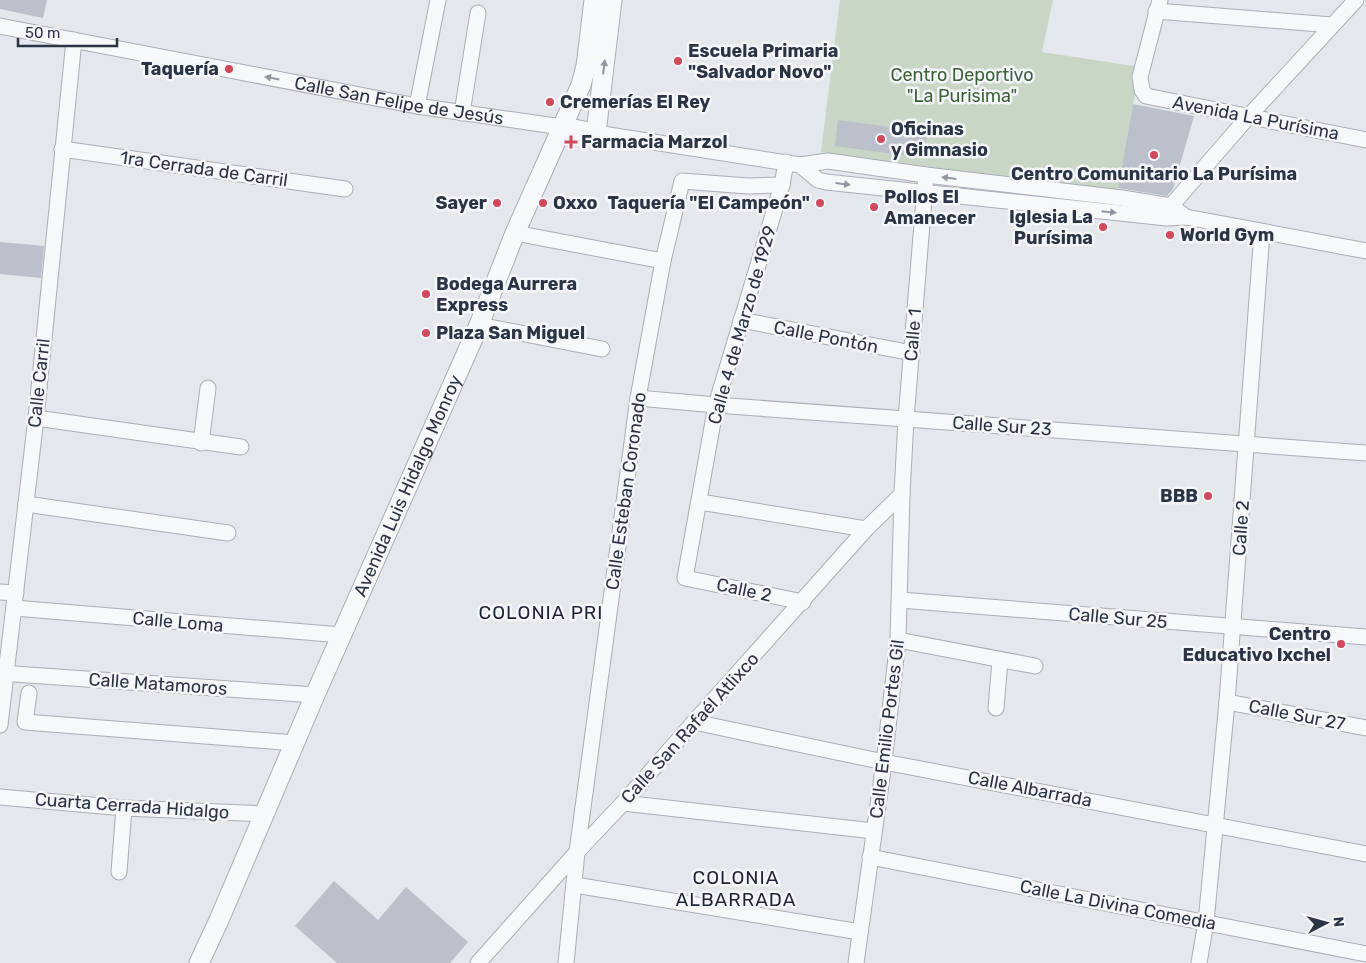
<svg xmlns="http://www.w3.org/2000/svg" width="1366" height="963" viewBox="0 0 1366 963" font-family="Rubik,sans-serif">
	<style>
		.green { fill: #c9d6c5 }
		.building { fill: #bbc0ca }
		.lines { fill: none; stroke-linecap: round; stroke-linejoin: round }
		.minor-casing { stroke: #a9aeb7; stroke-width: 17 }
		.tertiary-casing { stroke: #a9aeb7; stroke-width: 21 }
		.minor { stroke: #f7f8fa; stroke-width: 15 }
		.tertiary { stroke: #f7f8fa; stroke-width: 19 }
		.oneway { fill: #9196a0 }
		.poi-dot { fill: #d1495b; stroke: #f4f6f9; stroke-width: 2 }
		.labels { text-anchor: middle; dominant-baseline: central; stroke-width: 5; stroke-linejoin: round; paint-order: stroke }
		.poi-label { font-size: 18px; font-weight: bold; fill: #2b3445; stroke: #f4f6f9; text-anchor: start }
		.park-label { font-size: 18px; fill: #3f6138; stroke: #f4f6f9 }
		.street-label { font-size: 18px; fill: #2b3445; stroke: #f4f6f9 }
		.neighbourhood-label { font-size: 19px; letter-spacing: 1px; fill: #1d2536; stroke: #f4f6f9 }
	</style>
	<rect width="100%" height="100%" fill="#e4e7ec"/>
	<!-- green -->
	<polygon class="green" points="840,0 1053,0 1042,52 1140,67 1117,193 821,152"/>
	<!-- building -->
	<g class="building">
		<polygon points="0,0 47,0 43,18 0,9"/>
		<polygon points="1133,104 1194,116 1173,189 1167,196 1118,188"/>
		<polygon points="838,120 927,132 923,158 835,146"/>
		<polygon points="0,242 44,246 41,278 0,274"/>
		<polygon points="334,881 378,920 406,887 468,942 450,963 337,963 295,926"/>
	</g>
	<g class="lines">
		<!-- minor casing -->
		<g class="minor-casing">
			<g id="minor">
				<polyline points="1160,0 1140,77 1142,90 1146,96 1366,140"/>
				<polyline points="1156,11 1332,25"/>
				<path id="s1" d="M0,26l417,80 145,21"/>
				<polyline points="417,106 438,0"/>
				<polyline points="462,113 478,13"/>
				<polyline points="596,133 800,165 828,161 926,175 1122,198 1171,206 1186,217"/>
				<polyline points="62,149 345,189"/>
				<polyline points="786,162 782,185 716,405 685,578 803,602"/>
				<polyline points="800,165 818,180 826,182 1167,218 1186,217 1366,251"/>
				<polyline points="1168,215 1171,206 1248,117 1356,0"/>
				<polyline points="515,233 663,261"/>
				<polyline points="741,320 912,353"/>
				<polyline points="479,325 602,349"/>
				<polyline points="638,398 716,405 1366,453"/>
				<polyline points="36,418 241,447"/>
				<polyline points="201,443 208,388"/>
				<polyline points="700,502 866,529"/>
				<polyline points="26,504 228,533"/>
				<polyline points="0,592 16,593"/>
				<polyline points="900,600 1366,637"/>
				<polyline points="14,608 342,635"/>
				<polyline points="898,640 1035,666"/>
				<polyline points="0,673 315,695"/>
				<polyline points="29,693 25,722 295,743"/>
				<polyline points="1227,702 1366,728"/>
				<polyline points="996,708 1000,660"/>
				<polyline points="694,722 884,762 1366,854"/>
				<polyline points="0,725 36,418 74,40"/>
				<polyline points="0,797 124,808 265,814"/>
				<polyline points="623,803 874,831"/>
				<polyline points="870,857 1366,954"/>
				<polyline points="119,872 124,808"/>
				<polyline points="575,885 860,932"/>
				<polyline points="478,963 577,852 623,803 694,722 866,529 902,494"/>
				<polyline points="566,963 577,852 638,398 663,261 682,181 748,186 782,185"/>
				<polyline points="856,963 884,762 898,640 902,494 906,419 926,175"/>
				<polyline points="1199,963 1206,922 1227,702 1262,232"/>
			</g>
		</g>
		<!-- tertiary casing -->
		<g class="tertiary-casing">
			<g id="tertiary">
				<polyline points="562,127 596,133 612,0"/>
				<path id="s2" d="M199,963l20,-43 96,-225 164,-370 36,-92 66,-148 5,-19 8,-66"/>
			</g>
		</g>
		<!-- minor -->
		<use href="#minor" class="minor"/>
		<!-- tertiary -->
		<use href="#tertiary" class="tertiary"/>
	</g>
	<!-- one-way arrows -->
	<defs><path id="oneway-solid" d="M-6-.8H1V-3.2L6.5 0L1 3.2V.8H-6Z" transform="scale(1.25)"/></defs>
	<g class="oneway">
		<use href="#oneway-solid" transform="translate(604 67) rotate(-83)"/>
		<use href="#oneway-solid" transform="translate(272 78) rotate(-169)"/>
		<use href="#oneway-solid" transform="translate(949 178) rotate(-173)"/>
		<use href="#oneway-solid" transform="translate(843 184) rotate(7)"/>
		<use href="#oneway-solid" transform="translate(1109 212) rotate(6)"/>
	</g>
	<!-- markers -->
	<g class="poi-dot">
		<circle cx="678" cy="61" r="5"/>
		<circle cx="229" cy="69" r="5"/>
		<circle cx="550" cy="102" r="5"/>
		<circle cx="881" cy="139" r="5"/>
		<path d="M568.5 134.5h5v5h5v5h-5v5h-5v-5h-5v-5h5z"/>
		<circle cx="1154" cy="155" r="5"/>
		<circle cx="497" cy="203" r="5"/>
		<circle cx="543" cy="203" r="5"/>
		<circle cx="820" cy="203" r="5"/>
		<circle cx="874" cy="207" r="5"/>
		<circle cx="1103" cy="227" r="5"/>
		<circle cx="1170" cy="235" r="5"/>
		<circle cx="426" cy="294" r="5"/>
		<circle cx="426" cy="333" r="5"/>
		<circle cx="1208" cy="496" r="5"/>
		<circle cx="1341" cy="644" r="5"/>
	</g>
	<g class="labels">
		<!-- poi labels -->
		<g class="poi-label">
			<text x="688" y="51">Escuela Primaria<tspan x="688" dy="21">"Salvador Novo"</tspan></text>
			<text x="219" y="69" text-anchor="end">Taquería</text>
			<text x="560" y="102">Cremerías El Rey</text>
			<text x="891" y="129">Oficinas<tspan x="891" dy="21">y Gimnasio</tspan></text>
			<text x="581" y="142">Farmacia Marzol</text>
			<text x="1154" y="174" text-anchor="middle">Centro Comunitario La Purísima</text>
			<text x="884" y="197">Pollos El<tspan x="884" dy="21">Amanecer</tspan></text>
			<text x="487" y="203" text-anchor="end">Sayer</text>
			<text x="553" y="203">Oxxo</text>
			<text x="810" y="203" text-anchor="end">Taquería "El Campeón"</text>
			<text x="1093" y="217" text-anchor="end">Iglesia La<tspan x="1093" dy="21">Purísima</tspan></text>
			<text x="1180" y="235">World Gym</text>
			<text x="436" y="284">Bodega Aurrera<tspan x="436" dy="21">Express</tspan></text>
			<text x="436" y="333">Plaza San Miguel</text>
			<text x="1198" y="496" text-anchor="end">BBB</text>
			<text x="1331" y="634" text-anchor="end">Centro<tspan x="1331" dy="21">Educativo Ixchel</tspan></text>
		</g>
		<!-- park labels -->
		<g class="park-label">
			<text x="962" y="75">Centro Deportivo<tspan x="962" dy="21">"La Purisima"</tspan></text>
		</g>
		<!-- street labels -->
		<g class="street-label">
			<text stroke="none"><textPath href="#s1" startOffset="406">Calle San Felipe de Jesús</textPath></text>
			<text transform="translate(1256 118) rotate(11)">Avenida La Purísima</text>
			<text transform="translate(204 169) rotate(8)">1ra Cerrada de Carril</text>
			<text transform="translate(742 325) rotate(-74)">Calle 4 de Marzo de 1929</text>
			<text transform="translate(913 335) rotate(-85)">Calle 1</text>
			<text transform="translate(826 337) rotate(11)">Calle Pontón</text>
			<text transform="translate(39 383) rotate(-84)">Calle Carril</text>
			<text transform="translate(1002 426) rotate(4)">Calle Sur 23</text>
			<text stroke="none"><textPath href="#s2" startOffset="521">Avenida Luis Hidalgo Monroy</textPath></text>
			<text transform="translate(626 491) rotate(-82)">Calle Esteban Coronado</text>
			<text transform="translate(1241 528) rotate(-86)">Calle 2</text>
			<text transform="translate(744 590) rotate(12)">Calle 2</text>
			<text transform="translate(1118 618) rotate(5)">Calle Sur 25</text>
			<text transform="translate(178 622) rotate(5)">Calle Loma</text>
			<text transform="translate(158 684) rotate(4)">Calle Matamoros</text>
			<text transform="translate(1297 715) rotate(11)">Calle Sur 27</text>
			<text transform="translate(690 728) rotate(-48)">Calle San Rafaél Atlixco</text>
			<text transform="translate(887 729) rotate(-83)">Calle Emilio Portes Gil</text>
			<text transform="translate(1030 789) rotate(11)">Calle Albarrada</text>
			<text transform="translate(132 806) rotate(4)">Cuarta Cerrada Hidalgo</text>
			<text transform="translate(1118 905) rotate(11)">Calle La Divina Comedia</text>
		</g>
		<!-- neighbourhood labels -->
		<g class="neighbourhood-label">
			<text x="541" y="612">COLONIA PRI</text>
			<text x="736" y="877">COLONIA<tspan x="736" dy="22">ALBARRADA</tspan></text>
		</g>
	</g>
	<!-- north arrow -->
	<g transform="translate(1326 923) rotate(84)" stroke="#f4f6f9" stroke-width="4" paint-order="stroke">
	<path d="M0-4L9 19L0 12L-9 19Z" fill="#2b3445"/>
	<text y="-8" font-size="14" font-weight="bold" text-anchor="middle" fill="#2b3445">N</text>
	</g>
	<!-- scale -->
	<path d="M18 38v8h99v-8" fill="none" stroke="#2b3445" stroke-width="2.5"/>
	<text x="25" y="38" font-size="15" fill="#2b3445" stroke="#f4f6f9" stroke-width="4" paint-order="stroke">50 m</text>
</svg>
